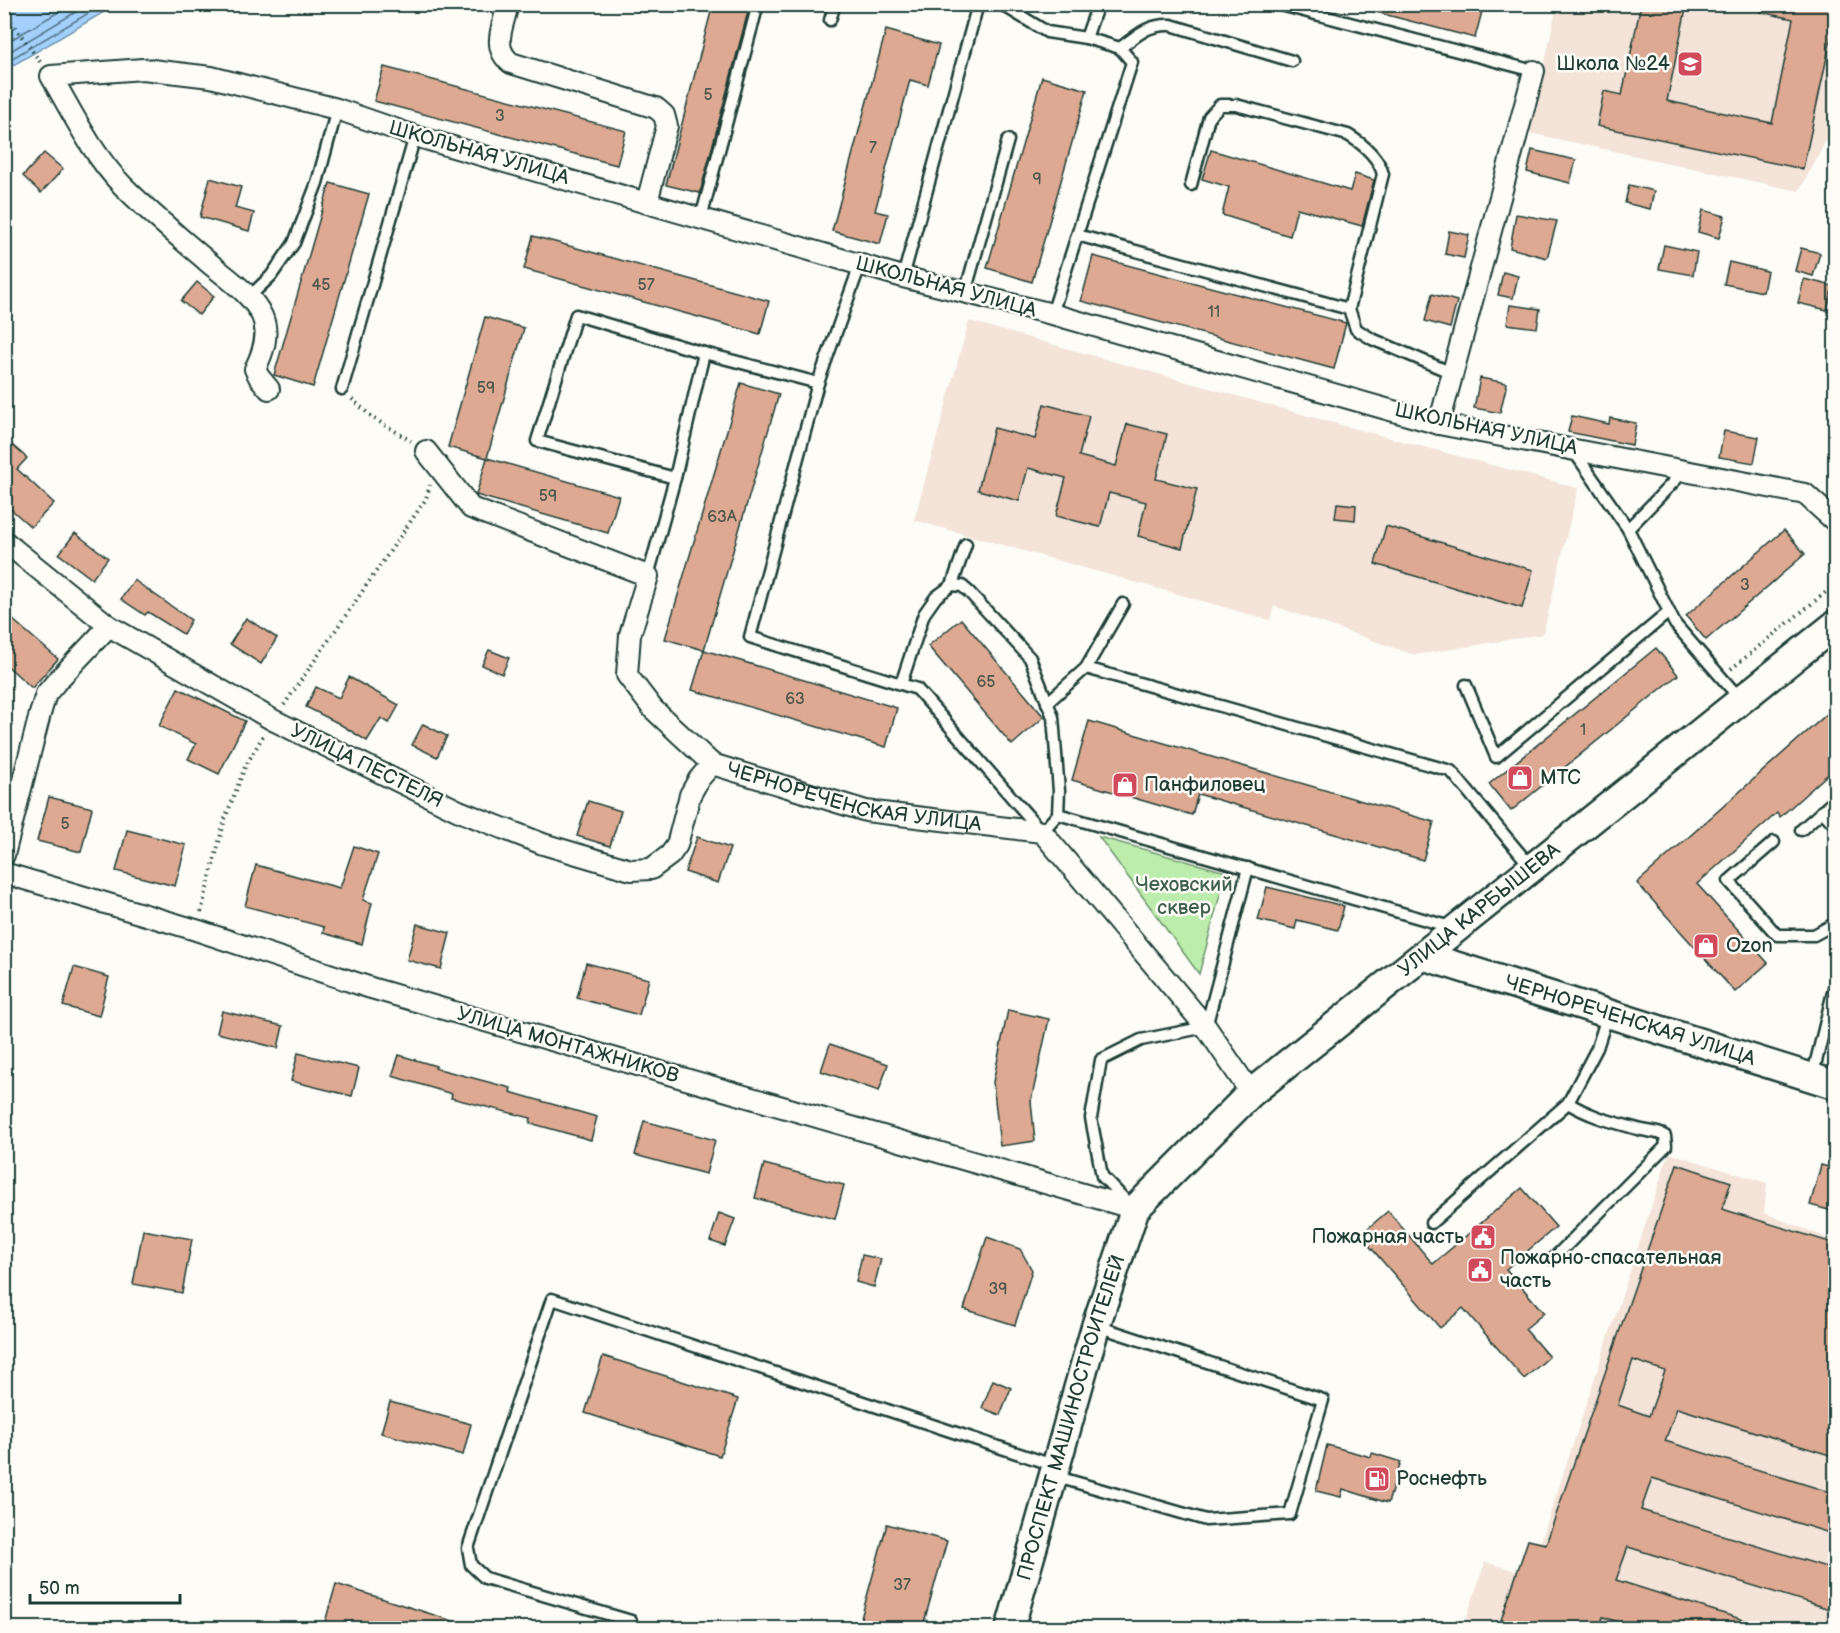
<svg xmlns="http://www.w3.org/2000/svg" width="1840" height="1633" viewBox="0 0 1840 1633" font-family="'Balsamiq Sans',sans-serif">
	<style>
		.built { fill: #f3e3d9 }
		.green { fill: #bdedac; stroke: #6e9570; stroke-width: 1.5 }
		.water { fill: #a3d0fe; stroke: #6e95ad; stroke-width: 1.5 }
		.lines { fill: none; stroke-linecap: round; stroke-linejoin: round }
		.shore { stroke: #547885; stroke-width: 1.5 }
		.building { fill: #dda992; stroke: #1f3d34; stroke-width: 1.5; fill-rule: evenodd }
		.lane-casing { stroke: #1f3d34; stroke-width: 15 }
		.street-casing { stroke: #1f3d34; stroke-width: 24 }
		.secondary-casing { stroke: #1f3d34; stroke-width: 32 }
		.path { stroke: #1f3d34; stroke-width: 4; stroke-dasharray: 1.5 4.5; stroke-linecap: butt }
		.lane { stroke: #fdfcf7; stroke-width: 10 }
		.street { stroke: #fdfcf7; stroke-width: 20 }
		.secondary { stroke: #fdfcf7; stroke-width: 27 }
		.labels { text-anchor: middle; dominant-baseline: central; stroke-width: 5; stroke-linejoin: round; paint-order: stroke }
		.number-label { font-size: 16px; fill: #4e584c }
		.poi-label { font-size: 20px; fill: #1f3d34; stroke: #fdfcf7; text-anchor: start }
		.street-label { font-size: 20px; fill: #1f3d34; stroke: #fdfcf7 }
		.park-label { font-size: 20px; fill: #3f604c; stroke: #fdfcf7 }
	</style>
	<rect width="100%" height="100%" fill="#fdfcf7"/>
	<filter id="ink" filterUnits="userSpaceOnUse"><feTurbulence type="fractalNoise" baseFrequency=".0167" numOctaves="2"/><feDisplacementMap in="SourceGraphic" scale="12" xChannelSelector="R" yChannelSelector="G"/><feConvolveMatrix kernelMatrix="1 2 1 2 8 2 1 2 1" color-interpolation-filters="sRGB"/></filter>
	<g filter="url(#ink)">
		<!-- built -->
		<g class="built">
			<polygon points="1557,5 1835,5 1835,124 1799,191 1530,133"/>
			<polygon points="969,321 1326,421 1578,488 1543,634 1415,655 1274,606 1270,620 914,520"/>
			<polygon points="1669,1153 1767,1183 1764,1213 1835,1241 1835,1628 1463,1628 1485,1562 1530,1575"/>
		</g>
		<!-- green -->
		<polygon class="green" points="1099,837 1226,872 1199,974"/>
		<!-- water -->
		<polygon class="water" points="10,5 10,4 116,5 5,70 5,8"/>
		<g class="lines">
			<!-- shore -->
			<g class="shore">
				<polyline points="4,44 72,4"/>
				<polyline points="4,55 89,4"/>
				<polyline points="4,63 104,4"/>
			</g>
		</g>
		<!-- building -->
		<g class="building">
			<polygon points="713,4 750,4 700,193 666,185"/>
			<polygon points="1369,4 1484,4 1475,38 1368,10"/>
			<polygon points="1641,4 1687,4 1667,101 1772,123 1793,19 1760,12 1761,4 1836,4 1836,15 1803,169 1597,126 1604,91 1622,95"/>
			<polygon points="886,30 939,45 928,85 910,80 875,211 888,214 880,244 832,231"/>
			<polygon points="384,67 626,131 617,165 374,101"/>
			<polygon points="1042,77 1087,90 1032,282 987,268"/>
			<polygon points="1211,150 1350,191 1355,174 1374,180 1362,226 1297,208 1290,236 1222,215 1229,187 1202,179"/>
			<polygon points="1532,150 1576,160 1570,183 1527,172"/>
			<polygon points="44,153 63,169 41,193 23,176"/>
			<polygon points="210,178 241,187 235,208 254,213 249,231 200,217"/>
			<polygon points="330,183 369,194 313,387 274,375"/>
			<polygon points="1629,185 1654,191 1650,209 1625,203"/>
			<polygon points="1703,210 1725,216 1719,238 1698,232"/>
			<polygon points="1516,214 1557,221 1547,258 1510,248"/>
			<polygon points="1449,231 1469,235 1464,258 1445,254"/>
			<polygon points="533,236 769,301 760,334 524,269"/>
			<polygon points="1664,245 1697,252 1693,275 1659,269"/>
			<polygon points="1801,248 1820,253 1813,276 1795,271"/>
			<polygon points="1093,256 1346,323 1334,369 1081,301"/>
			<polygon points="1729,262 1767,271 1763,292 1724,284"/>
			<polygon points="1503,272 1518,276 1513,298 1498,295"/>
			<polygon points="1804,279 1833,286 1827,310 1798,303"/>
			<polygon points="197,282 214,296 199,315 181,301"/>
			<polygon points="1432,294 1457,301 1450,328 1425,321"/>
			<polygon points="1510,305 1540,309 1537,328 1507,324"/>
			<polygon points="485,317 524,328 487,458 448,447"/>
			<polygon points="1480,378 1507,383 1500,413 1474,408"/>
			<polygon points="741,383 779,394 704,650 665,639"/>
			<polygon points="1044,404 1089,416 1079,456 1116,466 1127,424 1167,434 1156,479 1197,489 1182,548 1138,536 1146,502 1109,493 1100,527 1056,516 1066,478 1028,468 1019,501 978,490 994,428 1035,439"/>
			<polygon points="1572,416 1609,424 1610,418 1636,423 1632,445 1568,432"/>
			<polygon points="1724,431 1759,437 1754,463 1719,457"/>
			<polygon points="12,445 27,458 17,469 54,503 31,527 4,503 4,454"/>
			<polygon points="487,458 619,496 608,533 476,495"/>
			<polygon points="1337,503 1356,505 1355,520 1335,518"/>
			<polygon points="1386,526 1533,570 1522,608 1375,564"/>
			<polygon points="1784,530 1805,554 1706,640 1686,616"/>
			<polygon points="75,533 108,558 92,579 59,554"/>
			<polygon points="134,580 191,620 183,634 148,612 145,615 121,599"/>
			<polygon points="4,612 58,659 32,688 4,663"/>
			<polygon points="246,618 277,638 261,664 230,644"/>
			<polygon points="961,619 1044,717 1012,745 928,646"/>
			<polygon points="1656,648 1678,675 1511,811 1489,784"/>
			<polygon points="489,650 509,658 502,674 482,665"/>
			<polygon points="704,650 897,708 886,747 692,690"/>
			<polygon points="349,677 399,705 389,723 381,718 367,741 338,723 306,707 316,687 339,698"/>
			<polygon points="178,688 245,721 219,774 188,759 196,744 159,726"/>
			<polygon points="1836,706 1836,767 1780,817 1777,813 1697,884 1768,963 1735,992 1637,883"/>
			<polygon points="1089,721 1434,822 1423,860 1198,794 1192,815 1072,780"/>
			<polygon points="423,724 447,736 437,757 412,745"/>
			<polygon points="49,797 92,808 81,852 37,841"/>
			<polygon points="588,801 621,811 610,846 577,836"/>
			<polygon points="127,830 186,845 175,886 116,871"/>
			<polygon points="697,837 730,848 718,883 685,872"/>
			<polygon points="354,846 378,854 363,900 372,903 362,944 323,933 324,927 245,906 256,865 340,888"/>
			<polygon points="1267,887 1344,906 1338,930 1297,920 1295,929 1258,920"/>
			<polygon points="417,924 450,933 441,969 407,960"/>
			<polygon points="586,963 649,979 639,1015 577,998"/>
			<polygon points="74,967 109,977 99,1016 63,1006"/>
			<polygon points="1008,1010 1049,1019 1031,1101 1035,1141 1000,1146 993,1082"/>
			<polygon points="222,1011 283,1026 278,1048 217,1033"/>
			<polygon points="830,1044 888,1064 879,1091 821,1071"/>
			<polygon points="298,1053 359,1068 352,1096 291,1081"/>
			<polygon points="399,1055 436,1066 435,1068 511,1088 510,1092 597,1117 591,1140 530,1123 531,1118 451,1098 452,1094 392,1076"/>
			<polygon points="644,1121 715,1140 706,1174 635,1155"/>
			<polygon points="764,1164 844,1185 835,1219 755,1198"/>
			<path d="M1677,1164l54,18 -9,27 114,35v213l-159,-49 -12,33 171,53v41l-184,-57 -11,32 195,60v41l-208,-64 -12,33 144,45v4h-119l-38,-12 -4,12h-101l30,-89 18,4zM1633,1360l32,11 -16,45 -31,-11z"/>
			<polygon points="1821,1165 1836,1169 1836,1212 1810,1205"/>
			<polygon points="1522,1188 1556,1227 1506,1269 1544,1313 1525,1329 1549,1357 1524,1379 1463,1308 1440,1328 1360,1235 1388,1211 1433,1264"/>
			<polygon points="719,1213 735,1219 725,1246 710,1241"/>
			<polygon points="143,1230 192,1239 182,1293 133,1284"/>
			<polygon points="987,1237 1020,1249 1032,1270 1015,1325 964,1309"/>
			<polygon points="862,1255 881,1259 874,1287 856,1282"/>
			<polygon points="603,1356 738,1399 720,1456 585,1413"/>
			<polygon points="993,1380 1011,1388 1000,1415 982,1408"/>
			<polygon points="390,1402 471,1424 463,1455 381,1433"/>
			<polygon points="1327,1445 1371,1457 1372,1453 1401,1462 1388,1503 1343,1489 1341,1497 1316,1491"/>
			<polygon points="887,1524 947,1541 922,1629 858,1629"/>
			<polygon points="336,1584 466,1625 466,1629 323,1629"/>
		</g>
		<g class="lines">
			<!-- lane casing -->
			<g class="lane-casing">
				<g id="lane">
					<polyline points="1001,4 1047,32 1086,38"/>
					<polyline points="1277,4 1534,71"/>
					<polyline points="830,20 835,4"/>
					<path d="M1120,48c18,-13 27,-24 51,-23l121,36"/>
					<path d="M1191,185l18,-68 11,-12h16l112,30c15,9 30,21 35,39l-34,135"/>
					<polyline points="701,218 758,4"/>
					<polyline points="1077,235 1349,309 1356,329 1372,339 1452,373"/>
					<polyline points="903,277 978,4"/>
					<polyline points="965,293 1008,140"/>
					<polyline points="249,297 271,276 294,243 317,183 337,109"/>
					<polyline points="1052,314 1132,62 1120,48 1086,38 1098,4"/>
					<polyline points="818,383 750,637 901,684 917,689 1042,832 1058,814 1059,791 1053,717 1030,658 969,592 962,586 952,585 936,597 924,614 901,684"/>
					<polyline points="342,389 415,136"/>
					<polyline points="1573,450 1628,529 1675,624 1741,700"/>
					<polyline points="675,478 537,441 576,315 704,353 818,383 860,265"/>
					<polyline points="1628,529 1685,470"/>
					<polyline points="648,576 675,478 704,353"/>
					<polyline points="952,585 966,544"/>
					<polyline points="1086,668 1123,604"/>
					<polyline points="1466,685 1496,757 1669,612"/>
					<polyline points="1047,703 1086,668 1451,771 1532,868"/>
					<polyline points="1822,811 1836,826"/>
					<polyline points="1058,814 1454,928"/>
					<polyline points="1801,830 1836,799"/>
					<polyline points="1774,842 1729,881 1777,935 1814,935 1836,923"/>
					<polyline points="1812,1078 1836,980"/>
					<polyline points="1128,1203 1102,1176 1091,1118 1101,1060 1141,1040 1206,1027 1248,868"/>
					<polyline points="1431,1223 1568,1103 1597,1048 1608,1014"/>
					<path d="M1553,1259l113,-113 -1,-10c-9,-5 -17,-4 -27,-7 -25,-7 -47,-12 -70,-26"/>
					<polyline points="1054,1476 1206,1520 1290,1514 1323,1400 1097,1326"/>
					<polyline points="631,1621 485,1578 471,1565 468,1548 552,1299 1056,1466"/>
				</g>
			</g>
			<!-- street casing -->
			<g class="street-casing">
				<g id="street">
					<path d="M508,4c-5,23 -17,43 3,59l145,45 8,7 3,11 -20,76"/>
					<path d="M269,389l-10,-12 -4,-8c8,-16 15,-35 7,-53 -10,-22 -35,-38 -54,-54 -29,-25 -58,-49 -85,-76 -31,-32 -50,-72 -72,-110l92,-7 68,8 126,32 78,27 488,141 149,37 387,110 366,70 31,28"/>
					<polyline points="1439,424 1534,71"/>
					<path id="s1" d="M426,451l45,57 177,68 -18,59 -3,40 26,34 59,55 154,47 176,21 164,195 45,66"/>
					<polyline points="4,541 109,626 273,720 459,811 543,844 631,870 651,869 670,855 677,845 690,795 699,779 712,764"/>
					<polyline points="4,855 40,714 46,694 57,681 109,626"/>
					<polyline points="4,873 196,930 371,988 1135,1209"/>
				</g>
			</g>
			<!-- secondary casing -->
			<g class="secondary-casing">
				<g id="secondary">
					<path id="s2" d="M1424,956l412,129"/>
					<path id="s3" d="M1010,1628l86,-303 39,-116 116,-116 585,-469"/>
				</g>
			</g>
			<!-- path -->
			<g class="path">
				<polyline points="620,4 644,11 646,4"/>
				<polyline points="4,12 41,63"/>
				<polyline points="352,399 373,418 411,441"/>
				<polyline points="1731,669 1836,584"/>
				<polyline points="284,705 426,499 430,485"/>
				<polyline points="201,912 225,819 245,767 263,736"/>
			</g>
			<!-- lane -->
			<use href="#lane" class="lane"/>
			<!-- street -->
			<use href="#street" class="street"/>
			<!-- secondary -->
			<use href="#secondary" class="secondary"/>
		</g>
	</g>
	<!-- icons -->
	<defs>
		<g id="school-square" transform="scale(1.35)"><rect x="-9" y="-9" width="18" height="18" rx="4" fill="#d1495b" stroke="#fdfcf7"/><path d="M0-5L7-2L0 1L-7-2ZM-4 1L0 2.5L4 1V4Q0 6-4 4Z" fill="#fff"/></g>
		<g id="shop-square" transform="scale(1.35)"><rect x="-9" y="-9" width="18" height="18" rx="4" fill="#d1495b" stroke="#fdfcf7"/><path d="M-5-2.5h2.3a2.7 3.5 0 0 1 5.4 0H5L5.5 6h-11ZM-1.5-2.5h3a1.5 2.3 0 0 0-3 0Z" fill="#fff"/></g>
		<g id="civic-square" transform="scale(1.35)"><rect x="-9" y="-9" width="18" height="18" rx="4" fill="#d1495b" stroke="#fdfcf7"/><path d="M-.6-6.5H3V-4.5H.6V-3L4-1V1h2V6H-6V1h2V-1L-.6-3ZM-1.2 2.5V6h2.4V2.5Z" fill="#fff"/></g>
		<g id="fuel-square" transform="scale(1.35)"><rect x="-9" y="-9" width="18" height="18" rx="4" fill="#d1495b" stroke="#fdfcf7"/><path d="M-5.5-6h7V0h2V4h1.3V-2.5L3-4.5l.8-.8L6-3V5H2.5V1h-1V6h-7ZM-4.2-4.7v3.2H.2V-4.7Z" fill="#fff"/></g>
	</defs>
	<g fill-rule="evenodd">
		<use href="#school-square" x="1690" y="64"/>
		<use href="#shop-square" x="1520" y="778"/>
		<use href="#shop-square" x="1125" y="785"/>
		<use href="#shop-square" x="1706" y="946"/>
		<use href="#civic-square" x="1483" y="1237"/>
		<use href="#civic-square" x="1480" y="1270"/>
		<use href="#fuel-square" x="1377" y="1479"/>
	</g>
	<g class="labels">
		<!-- number labels -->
		<g class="number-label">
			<text x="708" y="95">5</text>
			<text x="500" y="116">3</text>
			<text x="873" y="148">7</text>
			<text x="1037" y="179">9</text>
			<text x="321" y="285">45</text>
			<text x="646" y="285">57</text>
			<text x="1214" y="312">11</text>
			<text x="486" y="388">59</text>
			<text x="548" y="496">59</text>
			<text x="722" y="517">63А</text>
			<text x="1745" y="585">3</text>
			<text x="986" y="682">65</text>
			<text x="795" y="699">63</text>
			<text x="1583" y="730">1</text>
			<text x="65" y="824">5</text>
			<text x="998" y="1289">39</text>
			<text x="902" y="1585">37</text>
		</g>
		<!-- poi labels -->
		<g class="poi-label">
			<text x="1670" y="64" text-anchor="end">Школа №24</text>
			<text x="1540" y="778">МТС</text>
			<text x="1144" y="785">Панфиловец</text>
			<text x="1726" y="946">Ozon</text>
			<text x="1464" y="1237" text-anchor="end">Пожарная часть</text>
			<text x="1500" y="1258">Пожарно-спасательная<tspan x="1500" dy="23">часть</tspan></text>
			<text x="1396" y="1479">Роснефть</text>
		</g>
		<!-- street labels -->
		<g class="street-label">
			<text transform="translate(479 153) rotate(16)">ШКОЛЬНАЯ УЛИЦА</text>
			<text transform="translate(946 287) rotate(15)">ШКОЛЬНАЯ УЛИЦА</text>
			<text transform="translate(1486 429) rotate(12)">ШКОЛЬНАЯ УЛИЦА</text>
			<text transform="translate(367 766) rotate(26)">УЛИЦА ПЕСТЕЛЯ</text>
			<text stroke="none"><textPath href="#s1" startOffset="634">ЧЕРНОРЕЧЕНСКАЯ УЛИЦА</textPath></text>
			<text stroke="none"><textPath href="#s3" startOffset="894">УЛИЦА КАРБЫШЕВА</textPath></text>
			<text stroke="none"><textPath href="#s2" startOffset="216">ЧЕРНОРЕЧЕНСКАЯ УЛИЦА</textPath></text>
			<text transform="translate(568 1045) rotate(16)">УЛИЦА МОНТАЖНИКОВ</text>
			<text stroke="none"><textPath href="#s3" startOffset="219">ПРОСПЕКТ МАШИНОСТРОИТЕЛЕЙ</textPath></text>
		</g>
		<!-- park labels -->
		<g class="park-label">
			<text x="1184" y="885">Чеховский<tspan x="1184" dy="23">сквер</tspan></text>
		</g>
	</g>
	<!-- margin -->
	<rect width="1840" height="1633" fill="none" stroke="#fdfcf7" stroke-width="24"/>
	<rect x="12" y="12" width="1816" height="1609" fill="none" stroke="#1f3d34" stroke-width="2" filter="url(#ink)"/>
	<!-- scale -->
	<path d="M30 1594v9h150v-9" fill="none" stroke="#1f3d34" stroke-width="3"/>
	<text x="39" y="1594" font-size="18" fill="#1f3d34" stroke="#fdfcf7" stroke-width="4.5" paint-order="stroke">50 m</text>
</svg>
